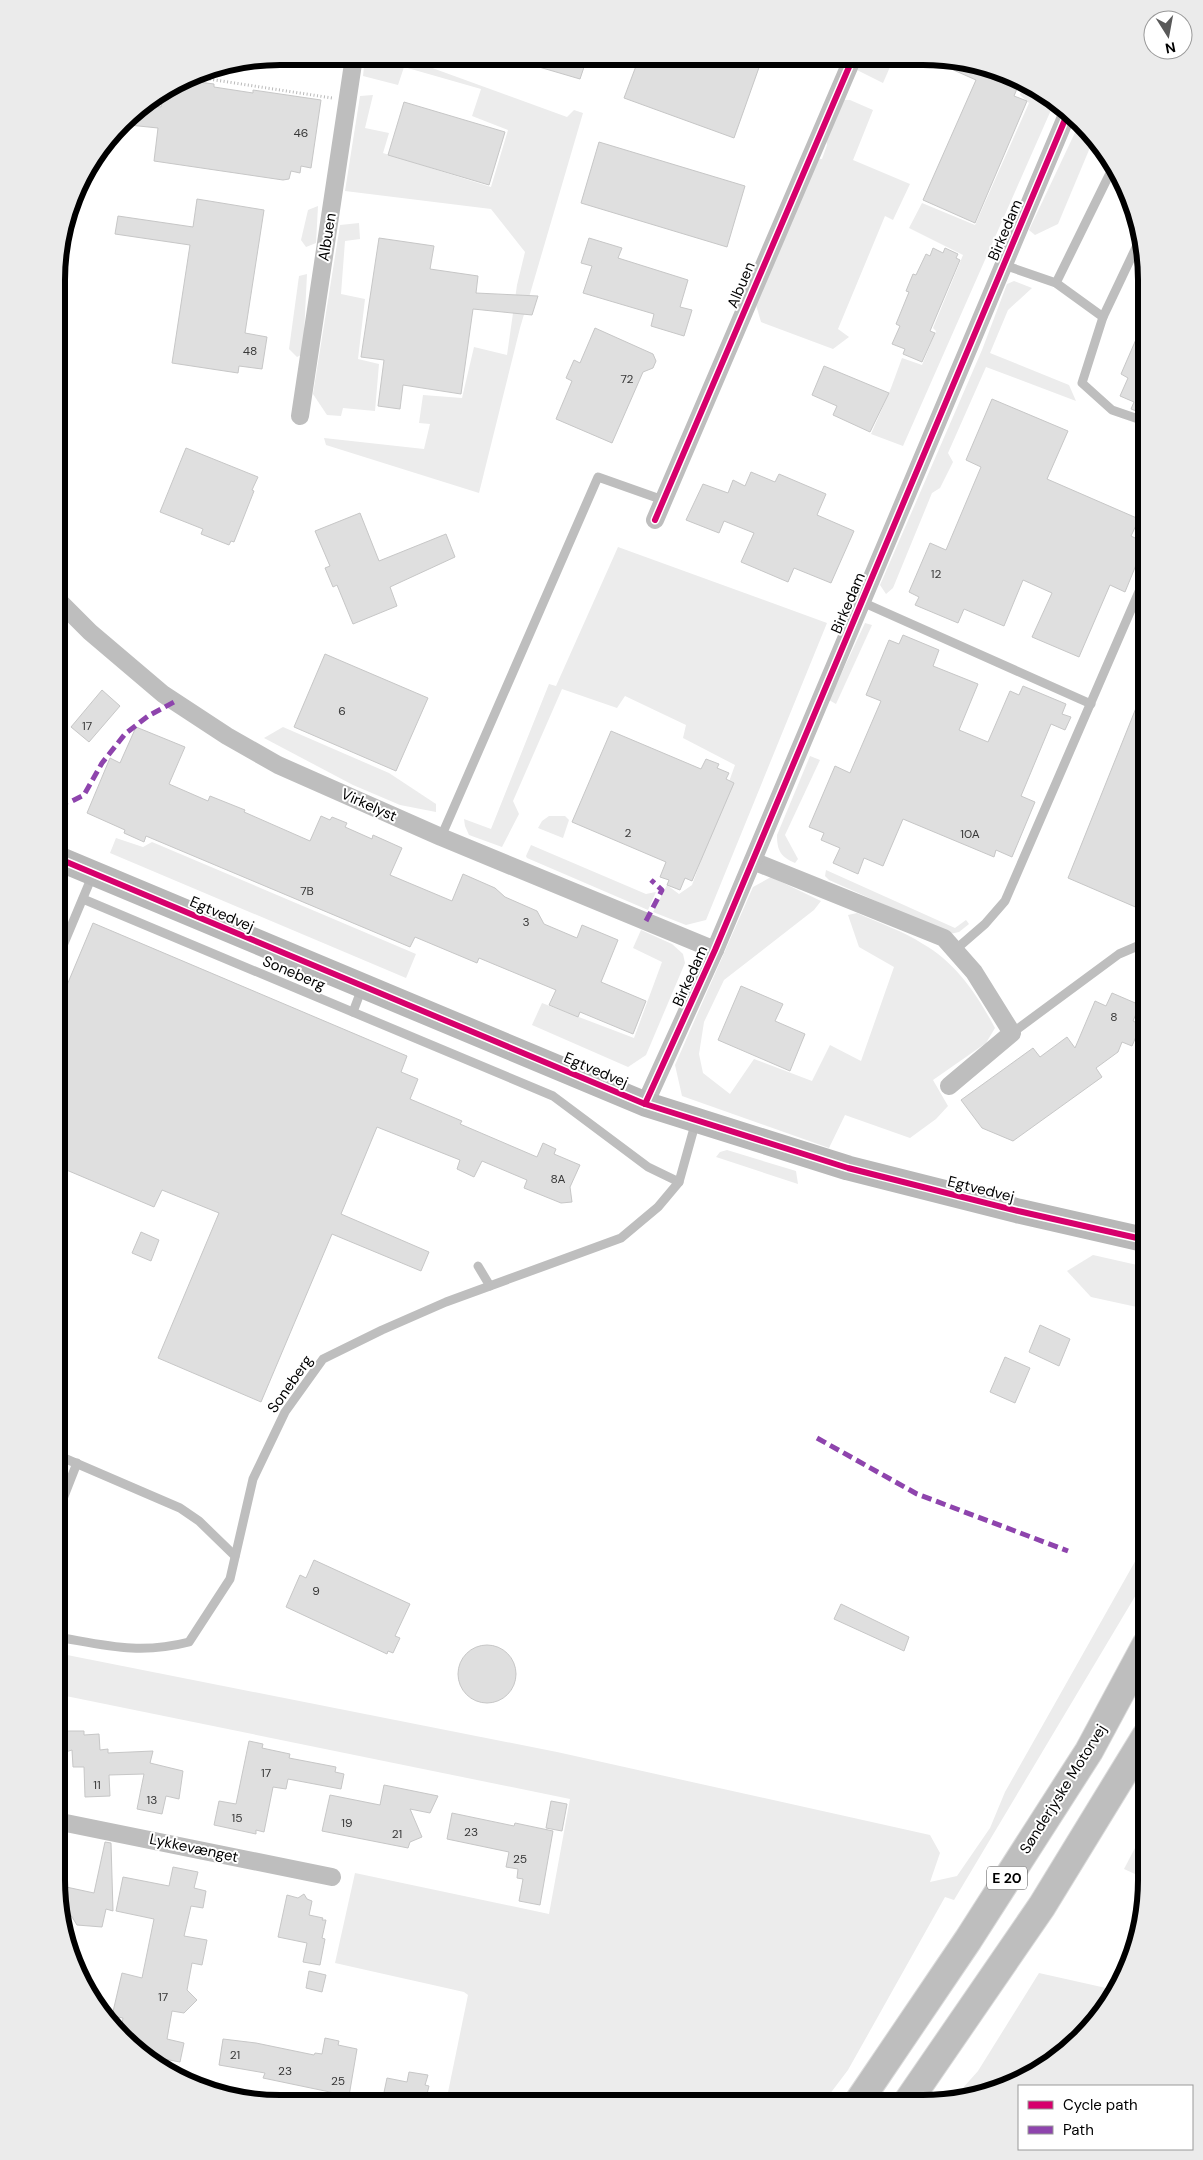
<svg xmlns="http://www.w3.org/2000/svg" width="1203" height="2160" viewBox="0 0 1203 2160" font-family="'DM Sans',sans-serif">
	<style>
		.green { fill: #ececec }
		.building { fill: #dfdfdf; stroke: #c7c7c7 }
		.lines { fill: none; stroke-linecap: round; stroke-linejoin: round }
		.highway-casing { stroke: #dbdbdb; stroke-width: 30 }
		.path { stroke: #b9b9b9; stroke-width: 3; stroke-dasharray: 1 2.5; stroke-linecap: butt }
		.lane { stroke: #bebebe; stroke-width: 9 }
		.street { stroke: #bebebe; stroke-width: 18 }
		.secondary { stroke: #b8b8b8; stroke-width: 25 }
		.highway { stroke: #bebebe; stroke-width: 28 }
		.quiet { stroke: #8e44ad; stroke-width: 5; stroke-dasharray: 10 5; stroke-linecap: butt }
		.cycleway-casing { stroke: #fff; stroke-width: 9 }
		.cycleway { stroke: #d6006c; stroke-width: 6 }
		.labels { text-anchor: middle; dominant-baseline: central; stroke-width: 4; stroke-linejoin: round; paint-order: stroke }
		.number-label { font-size: 12px; fill: #383838 }
		.shield { fill: #fff; stroke: #4c4c4c; stroke-width: 1 }
		.shield-label { font-size: 14px; font-weight: bold; fill: #000 }
		.street-label { font-size: 15px; fill: #000; stroke: #fff }
		.rim { fill: none; stroke: #000; stroke-width: 6 }
	</style>
	<rect width="100%" height="100%" fill="#fff"/>
	<!-- green -->
	<g class="green">
		<polygon points="365,57 402,57 567,117 574,110 583,113 520,328 479,493 326,445 324,438 424,449 430,424 419,423 423,395 462,398 474,347 507,355 517,285 525,252 491,209 345,191 360,96 373,95 365,128 389,133 383,153 491,187 508,130 472,116 481,89 404,67 398,85 363,76"/>
		<polygon points="861,60 893,60 883,83 857,70"/>
		<polygon points="1023,80 1055,101 903,446 871,434 891,388 902,358 922,365 936,331 933,328 963,255 909,228 922,203 975,225 1029,103 1020,95"/>
		<polygon points="844,100 850,100 873,110 853,160 910,184 893,220 885,216 838,329 849,337 833,349 761,322 756,305 818,159 822,159 827,145 826,139"/>
		<polygon points="1080,122 1094,138 1058,224 1035,235 1029,230"/>
		<polygon points="318,206 316,243 306,247 301,240 308,210"/>
		<polygon points="359,223 360,239 345,241 341,294 365,299 358,359 379,364 375,411 343,408 341,416 327,415 313,394 340,225"/>
		<polygon points="307,274 303,354 297,357 289,349 299,276"/>
		<polygon points="1014,281 1032,288 1008,310 990,353 1069,385 1076,401 986,367 948,453 953,462 940,488 932,493 893,588 886,594 880,585 982,350 1007,284"/>
		<polygon points="618,547 827,623 706,920 686,925 653,912 667,885 679,894 692,885 735,765 683,738 686,725 625,696 617,708 562,689 513,801 519,814 502,847 469,835 465,826 464,819 491,829 549,684 556,686"/>
		<polygon points="865,623 872,625 836,704 829,700"/>
		<polygon points="283,727 389,773 436,804 436,812 400,805 353,785 264,738"/>
		<path d="M810,756l10,4 -35,75 13,24 -3,4c-14,-6 -18,-12 -18,-28z"/>
		<polygon points="549,816 565,816 569,820 563,838 538,828 542,821"/>
		<polygon points="116,838 143,847 152,842 416,954 406,978 110,853"/>
		<polygon points="531,845 646,894 656,892 648,910 527,858 526,856"/>
		<polygon points="826,870 955,928 966,920 969,924 959,932 950,934 829,880 825,876"/>
		<path d="M771,877l50,24 -7,9 -90,70 -20,42 -5,32 4,19 27,21 24,-35 58,22 18,-36 31,16 33,-94 -35,-20 -11,-32 9,-2c22,10 46,18 66,31 33,19 54,50 72,84l-9,15 -53,37 15,26 -12,13 -26,19 -65,-23 -16,33 -147,-52 -7,-31 78,-178z"/>
		<polygon points="641,930 672,944 683,954 685,963 646,1055 628,1067 532,1025 542,1003 634,1038 662,962 633,948"/>
		<polygon points="727,1150 796,1171 798,1184 716,1157 720,1152"/>
		<polygon points="1093,1255 1146,1267 1146,1309 1091,1297 1067,1271"/>
		<polygon points="1146,1542 1146,1578 954,1900 945,1897 848,2070 823,2103 446,2102 468,1995 464,1992 335,1963 355,1873 549,1914 570,1799 56,1694 57,1653 557,1752 930,1835 940,1853 930,1882 957,1876 990,1828 1005,1792"/>
		<polygon points="1146,1827 1146,1879 1124,1869"/>
		<polygon points="1039,1973 1115,1990 1101,2016 1059,2058 995,2092 953,2099 978,2071"/>
	</g>
	<!-- building -->
	<g class="building">
		<polygon points="522,58 587,58 580,79 522,62"/>
		<polygon points="639,58 762,59 734,138 624,98"/>
		<polygon points="931,60 967,60 1021,79 1014,96 1027,101 975,223 923,200 976,80"/>
		<polygon points="184,80 214,84 214,87 253,93 253,90 321,100 311,168 301,166 300,173 291,171 289,179 283,180 154,161 158,128 129,125 130,114 144,105 161,107 163,93"/>
		<polygon points="404,102 505,132 489,185 388,155"/>
		<polygon points="599,142 745,186 727,247 581,203"/>
		<polygon points="197,199 264,210 245,333 267,337 262,369 239,366 238,373 172,363 190,245 115,234 118,216 193,227"/>
		<polygon points="379,238 434,246 430,269 478,276 476,293 538,296 532,315 473,309 461,394 403,385 400,409 378,406 384,360 361,357"/>
		<polygon points="589,238 622,248 618,258 688,280 680,307 692,310 684,336 651,326 654,314 583,293 592,266 581,263"/>
		<polygon points="933,248 943,253 945,248 958,254 956,258 960,260 930,331 935,333 922,362 903,354 905,349 892,344 900,326 896,324 909,292 906,291 913,274 916,275 926,254 930,256"/>
		<polygon points="1147,314 1147,415 1131,409 1134,402 1120,396 1128,378 1121,374"/>
		<polygon points="595,328 653,354 656,361 653,368 643,372 612,443 556,419 572,381 566,378 574,360 580,363"/>
		<polygon points="824,366 889,393 870,432 833,415 837,406 812,395"/>
		<polygon points="992,399 1068,431 1047,479 1139,519 1131,536 1145,543 1125,592 1110,585 1079,657 1032,637 1052,593 1023,580 1004,626 964,609 958,623 915,605 919,597 909,592 930,543 946,550 981,467 966,460"/>
		<polygon points="186,448 258,477 252,490 254,491 234,542 231,541 229,545 201,534 203,529 160,512"/>
		<polygon points="751,472 775,482 779,474 826,494 817,515 854,531 831,583 794,568 788,582 741,562 754,533 724,521 719,533 686,520 703,484 728,493 733,480 745,486"/>
		<polygon points="360,513 379,561 446,534 455,557 390,587 397,606 353,624 337,585 333,587 325,568 330,566 315,531"/>
		<polygon points="903,635 939,650 933,666 978,684 959,730 988,742 1010,691 1019,695 1023,686 1066,704 1062,714 1071,717 1065,730 1051,724 1021,796 1035,802 1012,857 996,850 994,857 903,819 883,866 864,858 858,874 833,863 840,848 821,840 824,833 809,827 835,766 850,773 881,701 866,695 889,640 899,644"/>
		<polygon points="325,654 428,698 396,771 294,727"/>
		<polygon points="1146,683 1147,683 1147,912 1068,878"/>
		<polygon points="102,690 120,706 89,742 71,727"/>
		<polygon points="136,727 185,747 169,784 208,801 210,796 245,810 244,812 310,841 321,816 330,820 332,817 347,823 345,827 372,839 373,835 402,848 390,875 452,901 463,874 495,888 505,897 537,911 544,924 577,938 582,925 618,940 601,982 646,1001 633,1034 580,1012 578,1017 549,1005 556,990 479,958 477,963 415,937 410,947 146,836 144,842 124,833 125,830 87,813 110,758 120,763"/>
		<polygon points="611,731 701,769 706,759 719,764 717,768 729,773 726,779 734,783 692,881 685,878 680,890 667,885 669,880 660,877 666,862 572,822"/>
		<polygon points="93,923 407,1056 401,1072 418,1079 410,1099 462,1121 460,1124 537,1157 543,1143 556,1149 554,1154 580,1165 570,1187 572,1202 561,1203 524,1188 527,1180 482,1161 474,1177 457,1169 460,1160 377,1127 341,1214 429,1252 421,1271 332,1234 261,1402 158,1358 219,1213 162,1190 154,1207 57,1166 57,1009"/>
		<polygon points="741,986 783,1004 775,1021 805,1034 790,1071 718,1040"/>
		<polygon points="1112,993 1140,1005 1133,1021 1141,1025 1132,1046 1122,1042 1118,1052 1096,1068 1102,1077 1013,1141 982,1128 961,1100 1033,1048 1040,1057 1067,1037 1075,1048 1095,1001 1106,1006"/>
		<polygon points="141,1232 159,1240 151,1261 132,1253"/>
		<polygon points="1040,1325 1070,1339 1059,1366 1029,1352"/>
		<polygon points="1005,1357 1030,1368 1015,1403 990,1392"/>
		<polygon points="314,1560 410,1604 395,1636 400,1638 393,1653 388,1651 387,1654 286,1607 300,1575 306,1578"/>
		<polygon points="841,1604 909,1637 904,1651 834,1619"/>
		<circle cx="487" cy="1674" r="29"/>
		<polygon points="65,1731 84,1731 84,1735 99,1734 100,1750 108,1749 108,1753 153,1751 150,1763 183,1771 179,1799 166,1796 162,1814 137,1809 144,1774 109,1775 110,1796 85,1797 84,1767 73,1767 72,1750 56,1755 56,1734"/>
		<polygon points="249,1741 263,1744 262,1748 290,1754 289,1758 336,1767 335,1772 344,1774 341,1789 288,1779 286,1789 273,1787 264,1832 256,1830 256,1834 214,1825 219,1801 236,1804"/>
		<polygon points="384,1785 438,1796 430,1813 410,1809 422,1837 410,1842 408,1848 322,1831 330,1795 380,1805"/>
		<polygon points="551,1801 567,1804 562,1831 546,1828"/>
		<polygon points="452,1813 514,1826 515,1823 553,1831 540,1905 519,1901 523,1879 517,1878 518,1869 506,1867 509,1852 447,1839"/>
		<polygon points="105,1842 111,1843 113,1911 106,1909 102,1927 77,1925 62,1901 60,1901 57,1885 94,1893"/>
		<polygon points="173,1867 198,1872 194,1888 206,1891 203,1908 191,1906 184,1936 207,1940 202,1965 192,1963 187,1990 197,2000 184,2013 172,2011 167,2039 184,2043 180,2062 142,2055 133,2049 127,2042 128,2034 120,2033 123,2018 112,2016 122,1973 142,1978 154,1919 116,1911 123,1877 169,1886"/>
		<polygon points="304,1894 307,1899 312,1901 309,1915 323,1918 322,1920 326,1920 322,1938 325,1939 320,1965 303,1962 307,1943 278,1937 287,1895 298,1898"/>
		<polygon points="309,1971 326,1975 322,1992 306,1988"/>
		<polygon points="325,2038 339,2041 338,2045 357,2049 349,2096 263,2078 265,2073 219,2065 223,2039 256,2043 314,2055 315,2053 322,2054"/>
		<polygon points="409,2072 428,2075 425,2085 429,2086 425,2102 382,2102 387,2078 407,2082"/>
	</g>
	<g class="lines">
		<!-- highway casing -->
		<g class="highway-casing">
			<g id="highway">
				<polyline points="857,2104 968,1940 1089,1751 1146,1645"/>
				<polyline points="906,2104 1042,1906 1146,1736"/>
			</g>
		</g>
		<!-- path -->
		<g class="path">
			<polyline points="299,64 300,56"/>
			<polyline points="189,76 332,98"/>
		</g>
		<!-- lane -->
		<g class="lane">
			<polyline points="1004,265 1056,283 1103,317 1082,383 1112,410 1147,422"/>
			<polyline points="1056,283 1114,165"/>
			<polyline points="1103,317 1140,239"/>
			<polyline points="862,602 1091,704"/>
			<polyline points="441,837 598,477 663,500"/>
			<polyline points="83,899 553,1096 648,1167 679,1182"/>
			<polyline points="955,950 985,924 1005,901 1147,573"/>
			<polyline points="57,960 93,874"/>
			<polyline points="353,1012 362,988"/>
			<polyline points="1012,1033 1119,954 1147,942"/>
			<polyline points="478,1266 490,1286"/>
			<polyline points="57,1455 180,1508 199,1521 235,1556"/>
			<polyline points="57,1514 77,1463"/>
			<path d="M57,1637c48,8 82,18 132,5l41,-63 23,-100 32,-67 38,-53 59,-29 64,-28 175,-64 37,-31 21,-25 17,-61"/>
		</g>
		<!-- street -->
		<g class="street">
			<polyline points="300,416 354,57"/>
			<polyline points="655,520 852,60"/>
			<polyline points="58,600 90,632 163,694 227,736 278,765 441,837 715,950"/>
			<polyline points="753,861 944,938 974,972 1012,1033 949,1086"/>
			<polyline points="645,1104 715,950 1069,110"/>
			<polyline points="56,1821 332,1877"/>
		</g>
		<!-- secondary -->
		<polyline class="secondary" points="57,858 645,1104 848,1168 1018,1211 1146,1240"/>
		<!-- highway -->
		<use href="#highway" class="highway"/>
		<!-- quiet -->
		<g class="quiet">
			<polyline points="58,804 72,801 84,795 102,763 125,734 148,716 174,702"/>
			<polyline points="646,921 662,890 651,880"/>
			<polyline points="817,1438 917,1494 1068,1551"/>
		</g>
		<!-- cycleway casing -->
		<g class="cycleway-casing">
			<g id="cycleway">
				<polyline points="655,520 852,60"/>
				<polyline points="57,858 645,1104 848,1168 1018,1211 1146,1240"/>
				<polyline points="645,1104 715,950 1069,110"/>
			</g>
		</g>
		<!-- cycleway -->
		<use href="#cycleway" class="cycleway"/>
	</g>
	<g class="labels">
		<!-- number labels -->
		<g class="number-label">
			<text x="301" y="133">46</text>
			<text x="250" y="351">48</text>
			<text x="627" y="379">72</text>
			<text x="936" y="574">12</text>
			<text x="342" y="711">6</text>
			<text x="87" y="726">17</text>
			<text x="628" y="833">2</text>
			<text x="970" y="834">10A</text>
			<text x="307" y="891">7B</text>
			<text x="526" y="922">3</text>
			<text x="1114" y="1017">8</text>
			<text x="558" y="1179">8A</text>
			<text x="316" y="1591">9</text>
			<text x="266" y="1773">17</text>
			<text x="97" y="1785">11</text>
			<text x="152" y="1800">13</text>
			<text x="237" y="1818">15</text>
			<text x="347" y="1823">19</text>
			<text x="471" y="1832">23</text>
			<text x="397" y="1834">21</text>
			<text x="520" y="1859">25</text>
			<text x="163" y="1997">17</text>
			<text x="235" y="2055">21</text>
			<text x="285" y="2071">23</text>
			<text x="338" y="2081">25</text>
		</g>
		<!-- shield labels -->
		<rect class="shield" x="987" y="1866.5" width="40" height="23" rx="4"/>
		<g class="shield-label">
			<text x="1007" y="1878">E 20</text>
		</g>
		<!-- street labels -->
		<g class="street-label">
			<text transform="translate(1005 230) rotate(-67)">Birkedam</text>
			<text transform="translate(327 237) rotate(-81)">Albuen</text>
			<text transform="translate(741 285) rotate(-67)">Albuen</text>
			<text transform="translate(848 603) rotate(-67)">Birkedam</text>
			<text transform="translate(369 805) rotate(24)">Virkelyst</text>
			<text transform="translate(222 914) rotate(23)">Egtvedvej</text>
			<text transform="translate(294 973) rotate(23)">Soneberg</text>
			<text transform="translate(690 976) rotate(-66)">Birkedam</text>
			<text transform="translate(596 1070) rotate(23)">Egtvedvej</text>
			<text transform="translate(981 1189) rotate(14)">Egtvedvej</text>
			<text transform="translate(290 1384) rotate(-55)">Soneberg</text>
			<text transform="translate(1063 1789) rotate(-58)">Sønderjyske Motorvej</text>
			<text transform="translate(194 1848) rotate(12)">Lykkevænget</text>
		</g>
	</g>
	<!-- crop -->
	<path d="M0 0H1203V2160H0ZM280 65H923A215 215 0 0 1 1138 280V1880A215 215 0 0 1 923 2095H280A215 215 0 0 1 65 1880V280A215 215 0 0 1 280 65Z" fill="#ebebeb" fill-rule="evenodd"/>
	<path class="rim" d="M280 65H923A215 215 0 0 1 1138 280V1880A215 215 0 0 1 923 2095H280A215 215 0 0 1 65 1880V280A215 215 0 0 1 280 65Z"/>
	<!-- legend -->
	<rect x="1018" y="2085" width="175" height="65" fill="#ffffff" stroke="#999999"/>
	<rect x="1028" y="2101" width="25" height="8" fill="#d6006c" stroke="#999999"/>
	<text x="1063" y="2110" font-size="15" fill="#000000">Cycle path</text>
	<rect x="1028" y="2126" width="25" height="8" fill="#8e44ad" stroke="#999999"/>
	<text x="1063" y="2135" font-size="15" fill="#000000">Path</text>
	<!-- north arrow -->
	<g transform="translate(1168 35) rotate(169)"><circle r="24" fill="#ffffff" stroke="#999999"/>
	<path d="M0-4L9 19L0 12L-9 19Z" fill="#595959"/>
	<text y="-8" font-size="14" font-weight="bold" text-anchor="middle" fill="#000000">N</text>
	</g>
</svg>
